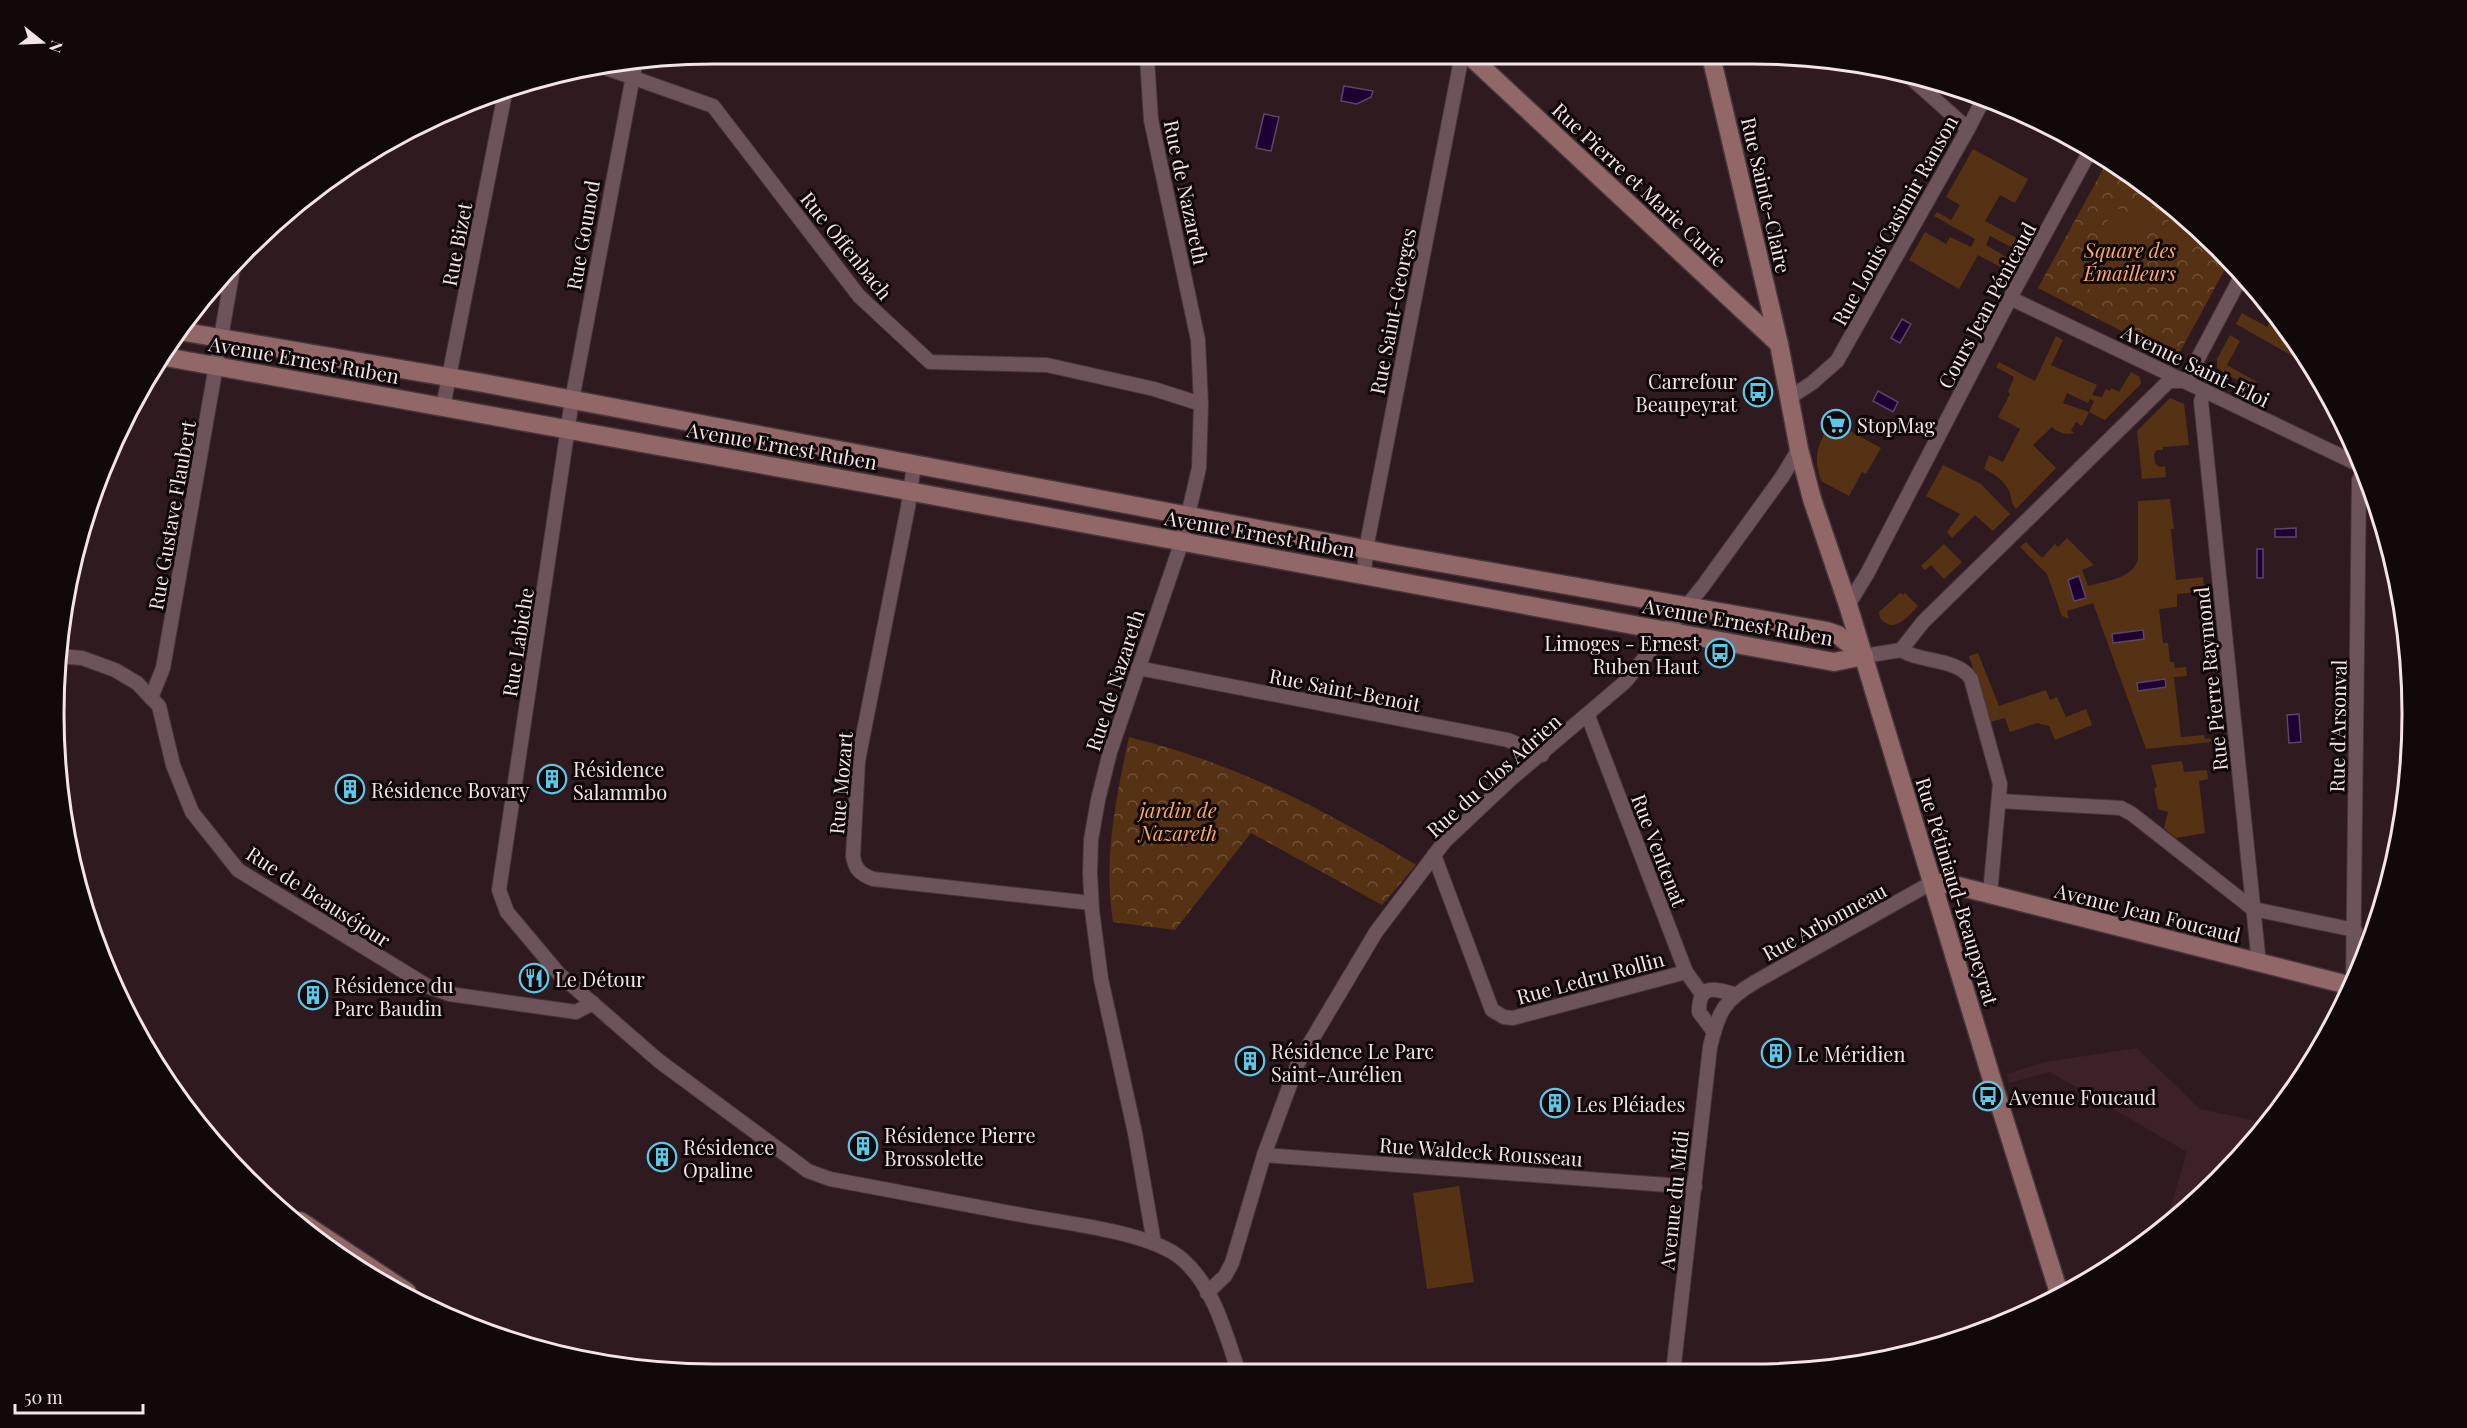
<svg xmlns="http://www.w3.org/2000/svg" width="2467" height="1428" viewBox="0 0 2467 1428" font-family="'Playfair Display',serif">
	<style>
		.built { fill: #3d2128 }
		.park { fill: url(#park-crowns) }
		.garden { fill: #563214; fill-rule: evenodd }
		.water { fill: #1d0033; stroke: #5d4469; stroke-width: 1.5 }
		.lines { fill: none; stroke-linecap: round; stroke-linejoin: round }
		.street-casing { stroke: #47363b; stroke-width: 16 }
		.secondary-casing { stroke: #47363b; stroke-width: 21 }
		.street { stroke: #6d545a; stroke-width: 14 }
		.secondary { stroke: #916767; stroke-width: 18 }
		.labels { text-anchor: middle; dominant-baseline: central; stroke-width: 6; stroke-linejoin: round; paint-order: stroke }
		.street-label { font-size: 20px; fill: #f3e4e7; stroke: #11080a }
		.park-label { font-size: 20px; font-style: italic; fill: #ffab66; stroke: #11080a }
		.poi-label { font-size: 20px; fill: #f3e4e7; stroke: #11080a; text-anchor: start }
		.rim { fill: none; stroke: #f3e4e7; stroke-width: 3 }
	</style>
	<defs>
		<pattern id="park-crowns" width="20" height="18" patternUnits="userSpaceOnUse" patternTransform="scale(1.5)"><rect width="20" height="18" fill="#563214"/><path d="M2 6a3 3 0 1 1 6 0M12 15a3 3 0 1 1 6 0" fill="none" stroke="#6f5036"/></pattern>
	</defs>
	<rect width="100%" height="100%" fill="#2f1a20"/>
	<!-- built -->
	<polygon class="built" points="2137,1048 2200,1109 2267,1123 2219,1181 2166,1222 2187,1152 2050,1072 2009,1083 2006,1074 2045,1062"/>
	<!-- park -->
	<g class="park">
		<polygon points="2108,160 2119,165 2219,247 2230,260 2176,359 2038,288"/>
		<path d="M1129,737c106,26 194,72 287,128l-34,40 -131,-72 -76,97 -62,-8c-10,-63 3,-124 16,-185z"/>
	</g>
	<!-- garden -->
	<g class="garden">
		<polygon points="1973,149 2028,179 2015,203 2000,195 1985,221 2022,241 2017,250 1990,236 1986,245 2011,260 2006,270 1978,255 1959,289 1909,260 1925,232 1946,244 1950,237 1971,247 1975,239 1934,216 1937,212 1951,220 1960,205 1946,197"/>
		<polygon points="2141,190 2157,198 2148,214 2133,206"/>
		<polygon points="2115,207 2152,227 2112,301 2075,281"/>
		<polygon points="2172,214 2196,228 2184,249 2161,237"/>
		<polygon points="2242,313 2267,327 2274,314 2302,347 2312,367 2236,324"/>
		<polygon points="2230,335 2240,341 2227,365 2257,382 2254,389 2222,372 2217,367 2217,359"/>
		<path d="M2056,336l7,4 -12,25 46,20 -5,10 10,2 4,-8 4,2 1,-3 8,4 12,-20 9,5 1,7 -36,36 -16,-8 -7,14 -6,-4 -5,8 3,3c-8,2 -16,0 -22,-6l-19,18 23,23 -40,41c-6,-7 -4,-11 -7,-18 -5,-11 -15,-17 -25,-22l5,-14 14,7 17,-33 -22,-12 12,-23 -2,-2 6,-15 -18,-10 3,-5 36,19zM2067,393l21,10 2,-4 4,2 -5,11 -26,-9z"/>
		<polygon points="2170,398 2184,404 2189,445 2163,447 2163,450 2157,450 2154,454 2155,463 2159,467 2165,466 2166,477 2142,479 2137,431"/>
		<path d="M1830,420l51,28 -15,26 -4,-2 -13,24 -28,-15c-9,-30 -2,-33 9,-61z"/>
		<polygon points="1943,465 1981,484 2010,514 1993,531 1975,515 1952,538 1947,532 1960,514 1926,496"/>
		<path d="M2170,499l4,30h-3l5,51 27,-3 1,14 -27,3v13l-18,2 4,34h5l2,19h4l1,6 11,-1 1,9 -13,1 7,60 23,-2 1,4 15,-1 1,3 -75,8 -53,-146 -26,8 2,8 -7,-3 -15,-42 -27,-27 6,-5 16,16 13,-14 3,3 9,-9 27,27 -12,5 6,16c17,-5 45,-7 50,-27v-58z"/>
		<polygon points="1944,544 1962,562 1944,579 1931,565 1925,570 1921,566"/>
		<path d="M1900,593l3,2 2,-2 13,13c-11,11 -24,29 -38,12l-1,-6z"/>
		<polygon points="1978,653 1999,706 2046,690 2050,700 2057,697 2066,717 2086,709 2092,725 2055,740 2049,726 2037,723 2010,732 2005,718 1990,722 1969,656"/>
		<polygon points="2182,761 2184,772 2207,770 2208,779 2199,781 2205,833 2176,838 2164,828 2168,812 2158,809 2154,788 2157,787 2151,765"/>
		<polygon points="1459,1186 1474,1282 1427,1289 1413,1193"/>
	</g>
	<!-- water -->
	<g class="water">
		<polygon points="1344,86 1373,91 1371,97 1357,104 1341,101"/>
		<polygon points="1264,114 1279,117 1271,151 1256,148"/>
		<polygon points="1902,319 1911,324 1900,343 1891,338"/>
		<polygon points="1878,391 1898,402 1893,412 1873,401"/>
		<polygon points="2296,528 2296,537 2275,537 2275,529"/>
		<rect x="2257" y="549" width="6" height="29"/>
		<polygon points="2079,576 2086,598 2074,601 2068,580"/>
		<polygon points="2143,630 2144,639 2113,643 2112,634"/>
		<polygon points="2165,679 2166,687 2138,691 2137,683"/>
		<polygon points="2299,714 2301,742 2289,743 2287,715"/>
	</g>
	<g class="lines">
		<!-- street casing -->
		<g class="street-casing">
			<g id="street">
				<polyline points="1147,58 1151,120 1198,340 1201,404 1199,468 1182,541 1110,752 1098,800 1091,840 1090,873 1092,910 1101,979 1135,1133 1154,1243"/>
				<path d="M636,60l-64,340 -73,490 8,22 52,62 100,87 149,110 22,8c65,12 131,24 197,37 40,7 127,17 156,44 31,27 43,75 56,113"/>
				<polyline points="600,66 713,106 859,296 930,362 1047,365 1154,389 1201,404"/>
				<polyline points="1911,78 1968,129"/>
				<polyline points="2010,298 2364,467"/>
				<polyline points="2186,381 2242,275"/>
				<polyline points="2205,391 2201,401 2259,964"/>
				<polyline points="1789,398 1812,383 1837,361 1968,129 1984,98"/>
				<polyline points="443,407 506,88"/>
				<path d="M914,465l-6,42 -50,254 -5,95c2,13 7,18 20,23l218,24"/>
				<polyline points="1364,575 1366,549 1461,60 1464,57"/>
				<polyline points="1848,605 1867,574 2017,285 2090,151"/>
				<path d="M1901,650c20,13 57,8 70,29l29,105 -10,110"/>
				<polyline points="59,656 82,658 115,670 137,683 159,706 173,765 192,812 238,870 429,987 449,994 576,1012 593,1003"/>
				<polyline points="1864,656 1901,650 1923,622 2169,381 2186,381"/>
				<polyline points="1138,668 1508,740 1542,755"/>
				<polyline points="151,698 163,668 234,263"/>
				<polyline points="1588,716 1686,972 1702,994"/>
				<polyline points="1999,801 2121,808 2132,814 2253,909 2355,930"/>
				<polyline points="1434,855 1492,1010 1504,1017 1513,1018 1686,972"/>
				<polyline points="2353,985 2359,480 2365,469"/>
				<path d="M1714,1032l-15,-20c0,-28 14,-24 35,-18"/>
				<polyline points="1264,1155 1695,1187"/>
				<polyline points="1207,1293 1225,1276 1232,1263 1264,1155 1298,1063 1376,932 1445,841 1511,779 1625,682 1703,586 1782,477 1799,449"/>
				<path d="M1673,1373l37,-326c9,-36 13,-46 45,-65l178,-100"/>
			</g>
		</g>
		<!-- secondary casing -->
		<g class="secondary-casing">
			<g id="secondary">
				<polyline points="1711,56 1779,344 1799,449 1812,499 1848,605 1996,1093 2060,1296"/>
				<polyline points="1471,57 1779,344"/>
				<polyline points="179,331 483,383 1396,555 1827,631 1838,635 1864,656"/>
				<polyline points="160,356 881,486 1834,662 1864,656"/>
				<polyline points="1933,882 1958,886 2352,986"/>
				<polyline points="300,1221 407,1292"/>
			</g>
		</g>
		<!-- street -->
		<use href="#street" class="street"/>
		<!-- secondary -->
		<use href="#secondary" class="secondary"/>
	</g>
	<!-- icons -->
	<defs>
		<g id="bus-ring" transform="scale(1.5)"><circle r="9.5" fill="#11080a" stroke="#5dc7e8" stroke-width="1.5"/><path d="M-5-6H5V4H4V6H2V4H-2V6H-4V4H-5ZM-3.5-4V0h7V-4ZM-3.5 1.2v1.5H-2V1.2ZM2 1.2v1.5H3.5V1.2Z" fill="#5dc7e8"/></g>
		<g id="supermarket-ring" transform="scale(1.5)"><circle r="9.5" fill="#11080a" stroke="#5dc7e8" stroke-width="1.5"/><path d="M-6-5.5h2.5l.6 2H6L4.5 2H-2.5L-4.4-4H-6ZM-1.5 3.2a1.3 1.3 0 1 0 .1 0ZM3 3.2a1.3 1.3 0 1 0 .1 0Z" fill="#5dc7e8"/></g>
		<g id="building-ring" transform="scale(1.5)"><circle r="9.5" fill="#11080a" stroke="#5dc7e8" stroke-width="1.5"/><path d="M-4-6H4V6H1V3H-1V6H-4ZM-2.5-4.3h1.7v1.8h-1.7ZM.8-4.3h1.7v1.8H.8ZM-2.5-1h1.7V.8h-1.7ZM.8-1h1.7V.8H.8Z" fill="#5dc7e8"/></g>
		<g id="restaurant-ring" transform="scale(1.5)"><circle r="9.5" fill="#11080a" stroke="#5dc7e8" stroke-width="1.5"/><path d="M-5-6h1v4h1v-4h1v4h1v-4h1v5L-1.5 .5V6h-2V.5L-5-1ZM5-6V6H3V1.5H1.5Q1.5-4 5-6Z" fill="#5dc7e8"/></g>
	</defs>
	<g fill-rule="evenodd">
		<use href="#bus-ring" x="1758" y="392"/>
		<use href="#supermarket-ring" x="1836" y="424"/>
		<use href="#bus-ring" x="1720" y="653"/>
		<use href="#building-ring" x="552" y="779"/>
		<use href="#building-ring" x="350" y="789"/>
		<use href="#restaurant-ring" x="534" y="978"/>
		<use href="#building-ring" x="313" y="995"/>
		<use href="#building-ring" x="1776" y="1053"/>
		<use href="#building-ring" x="1250" y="1061"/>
		<use href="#bus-ring" x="1988" y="1096"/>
		<use href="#building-ring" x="1555" y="1103"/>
		<use href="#building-ring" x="863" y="1146"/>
		<use href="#building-ring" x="662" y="1157"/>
	</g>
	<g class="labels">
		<!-- street labels -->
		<g class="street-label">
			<text transform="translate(1640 184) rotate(43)">Rue Pierre et Marie Curie</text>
			<text transform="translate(1187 192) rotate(78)">Rue de Nazareth</text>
			<text transform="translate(1767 195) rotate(77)">Rue Sainte-Claire</text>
			<text transform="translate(1894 220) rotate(-61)">Rue Louis Casimir Ranson</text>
			<text transform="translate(582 235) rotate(-80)">Rue Gounod</text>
			<text transform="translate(456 244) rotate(-79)">Rue Bizet</text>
			<text transform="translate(847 245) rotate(51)">Rue Offenbach</text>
			<text transform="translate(1986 305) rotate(-62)">Cours Jean Pénicaud</text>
			<text transform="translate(1392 311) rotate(-79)">Rue Saint-Georges</text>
			<text transform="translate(304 359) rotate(10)">Avenue Ernest Ruben</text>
			<text transform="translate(2196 365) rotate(26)">Avenue Saint-Eloi</text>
			<text transform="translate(782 445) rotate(10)">Avenue Ernest Ruben</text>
			<text transform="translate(171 515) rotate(-80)">Rue Gustave Flaubert</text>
			<text transform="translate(1260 533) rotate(10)">Avenue Ernest Ruben</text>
			<text transform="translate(1738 621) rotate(10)">Avenue Ernest Ruben</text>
			<text transform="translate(517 642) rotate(-81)">Rue Labiche</text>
			<text transform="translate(2210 679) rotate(-96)">Rue Pierre Raymond</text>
			<text transform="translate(1114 680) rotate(-72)">Rue de Nazareth</text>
			<text transform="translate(1345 689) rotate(11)">Rue Saint-Benoit</text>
			<text transform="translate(2337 726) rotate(-89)">Rue d'Arsonval</text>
			<text transform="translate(1493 775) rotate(-42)">Rue du Clos Adrien</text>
			<text transform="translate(840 783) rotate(-85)">Rue Mozart</text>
			<text transform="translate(1660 850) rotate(69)">Rue Ventenat</text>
			<text transform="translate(1958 891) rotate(73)">Rue Pétiniaud-Beaupeyrat</text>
			<text transform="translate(319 896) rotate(33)">Rue de Beauséjour</text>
			<text transform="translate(2148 912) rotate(14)">Avenue Jean Foucaud</text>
			<text transform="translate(1824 921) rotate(-29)">Rue Arbonneau</text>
			<text transform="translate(1590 977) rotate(-15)">Rue Ledru Rollin</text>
			<text transform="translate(1481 1151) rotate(4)">Rue Waldeck Rousseau</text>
			<text transform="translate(1673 1200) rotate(-84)">Avenue du Midi</text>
		</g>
		<!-- park labels -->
		<g class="park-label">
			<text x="2130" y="249">Square des<tspan x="2130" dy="23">Émailleurs</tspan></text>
			<text x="1178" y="809">jardin de<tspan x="1178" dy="23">Nazareth</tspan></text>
		</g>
		<!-- poi labels -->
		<g class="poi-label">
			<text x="1737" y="380" text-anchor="end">Carrefour<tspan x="1737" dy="23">Beaupeyrat</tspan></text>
			<text x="1857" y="424">StopMag</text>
			<text x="1699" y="642" text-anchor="end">Limoges - Ernest<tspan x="1699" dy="23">Ruben Haut</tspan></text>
			<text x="573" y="768">Résidence<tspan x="573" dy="23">Salammbo</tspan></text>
			<text x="371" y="789">Résidence Bovary</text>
			<text x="555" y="978">Le Détour</text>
			<text x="334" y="984">Résidence du<tspan x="334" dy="23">Parc Baudin</tspan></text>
			<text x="1271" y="1050">Résidence Le Parc<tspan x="1271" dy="23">Saint-Aurélien</tspan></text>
			<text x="1797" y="1053">Le Méridien</text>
			<text x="2009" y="1096">Avenue Foucaud</text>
			<text x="1576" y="1103">Les Pléiades</text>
			<text x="884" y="1134">Résidence Pierre<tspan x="884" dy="23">Brossolette</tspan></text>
			<text x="683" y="1146">Résidence<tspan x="683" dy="23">Opaline</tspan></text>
		</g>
	</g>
	<!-- crop -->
	<path d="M0 0H2467V1428H0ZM714 64H1752A650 650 0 0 1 2402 714V714A650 650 0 0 1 1752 1364H714A650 650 0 0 1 64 714V714A650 650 0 0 1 714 64Z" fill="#11080a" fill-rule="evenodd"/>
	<path class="rim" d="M714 64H1752A650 650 0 0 1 2402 714V714A650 650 0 0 1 1752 1364H714A650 650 0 0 1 64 714V714A650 650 0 0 1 714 64Z"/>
	<!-- north arrow -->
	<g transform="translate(42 42) rotate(108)" stroke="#11080a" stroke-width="4.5" paint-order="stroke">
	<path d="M0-4.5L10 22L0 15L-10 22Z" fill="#f3e4e7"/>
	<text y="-9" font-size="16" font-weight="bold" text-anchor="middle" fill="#f3e4e7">N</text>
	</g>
	<!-- scale -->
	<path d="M15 1404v9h128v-9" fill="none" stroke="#f3e4e7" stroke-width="3"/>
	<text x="24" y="1404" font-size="18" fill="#f3e4e7" stroke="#11080a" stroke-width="4.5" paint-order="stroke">50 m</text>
</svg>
